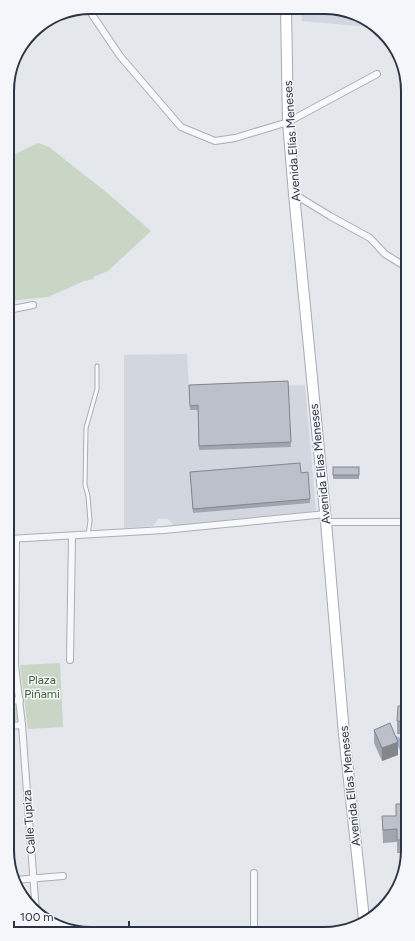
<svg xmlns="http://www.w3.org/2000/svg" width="415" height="941" viewBox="0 0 415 941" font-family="Figtree,sans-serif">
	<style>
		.built { fill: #d2d6de }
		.green { fill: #c9d6c5 }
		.water { fill: #9fb4cc }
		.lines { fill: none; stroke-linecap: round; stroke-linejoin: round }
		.lane-casing { stroke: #a9aeb7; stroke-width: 5 }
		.street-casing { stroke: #a9aeb7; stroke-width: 8 }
		.primary-casing { stroke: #a3abb8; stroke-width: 12 }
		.lane { stroke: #f7f8fa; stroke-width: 3 }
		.street { stroke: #f7f8fa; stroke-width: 6 }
		.primary { stroke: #fff; stroke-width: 10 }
		.wall { fill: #a1a5ae }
		.shaded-wall { fill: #83868d }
		.building { fill: #bbc0ca; stroke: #83868d }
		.labels { text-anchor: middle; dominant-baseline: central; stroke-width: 3; stroke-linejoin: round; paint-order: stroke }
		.street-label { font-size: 12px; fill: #2b3445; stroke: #f4f6f9 }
		.park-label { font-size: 12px; fill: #3f6138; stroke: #f4f6f9 }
		.rim { fill: none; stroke: #2b3445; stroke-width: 2 }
	</style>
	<rect width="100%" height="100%" fill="#e4e7ec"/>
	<!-- built -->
	<g class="built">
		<polygon points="301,8 340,9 380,28 302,21"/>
		<polygon points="187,354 189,390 305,385 316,511 174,525 168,519 158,519 153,526 124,528 124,355"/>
	</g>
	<!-- green -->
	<g class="green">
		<polygon points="38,143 49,147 106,192 151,231 108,271 93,277 94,279 84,281 48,297 8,301 7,158"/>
		<polygon points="60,663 63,727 28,729 20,665"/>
		<polygon points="9,704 13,704 16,707 17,719 15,722 9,723"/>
	</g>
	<!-- water -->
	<polygon class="water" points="394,735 407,741 407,756 403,756 394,739"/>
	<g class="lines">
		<!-- lane casing -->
		<g class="lane-casing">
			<polyline id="lane" points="88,535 90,521 88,496 85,485 86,428 97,389 97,366"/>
		</g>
		<!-- street casing -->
		<g class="street-casing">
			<g id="street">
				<polyline points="90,7 91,13 120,56 181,127 215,141 235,138 288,122 377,74"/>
				<polyline points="294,194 330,216 370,238 385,254 406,267"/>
				<polyline points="8,310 33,305"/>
				<polyline points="326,522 407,522"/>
				<polyline points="9,539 164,530 326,514"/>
				<polyline points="16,539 15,665 22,725 36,913"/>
				<polyline points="70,660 72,536"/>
				<polyline points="9,701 20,700"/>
				<polyline points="9,726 22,725"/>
				<polyline points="254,873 254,932"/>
				<polyline points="15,880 63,876"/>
			</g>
		</g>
		<!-- primary casing -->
		<g class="primary-casing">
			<polyline id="primary" points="286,8 288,122 294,194 326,522 344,734 364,919"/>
		</g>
		<!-- lane -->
		<use href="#lane" class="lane"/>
		<!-- street -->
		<use href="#street" class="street"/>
		<!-- primary -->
		<use href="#primary" class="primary"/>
	</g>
	<!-- wall -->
	<g class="wall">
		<polygon points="288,381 291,447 199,450 198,410 190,410 189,385"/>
		<rect x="333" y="467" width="26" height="12"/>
		<polygon points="190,472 301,473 310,499 310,503 193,513"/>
		<polygon points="407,706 407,735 397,734 397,721"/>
		<polygon points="374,730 398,755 382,761 374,743"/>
		<polygon points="396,804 408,804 408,853 397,853 397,842 383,843 382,816 396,816"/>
	</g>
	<!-- shaded-wall -->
	<polygon class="shaded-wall" points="398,742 398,755 382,761 382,748"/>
	<!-- building -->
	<g class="building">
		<polygon points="288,381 291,442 199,446 198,405 190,406 189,385"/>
		<polygon points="300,463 301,473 308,472 310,499 193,509 190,472"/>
		<rect x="333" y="467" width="26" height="8"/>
		<polygon points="398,706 407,706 407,722 397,721"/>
		<polygon points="390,723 398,742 382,748 374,730"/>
		<polygon points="396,804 408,804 408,840 397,840 397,829 383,830 382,816 396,816"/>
	</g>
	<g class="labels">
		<!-- street labels -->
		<g class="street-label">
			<text transform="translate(292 141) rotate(-94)">Avenida Elías Meneses</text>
			<text transform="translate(320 464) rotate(-96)">Avenida Elías Meneses</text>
			<text transform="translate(350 786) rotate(-96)">Avenida Elías Meneses</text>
			<text transform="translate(29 822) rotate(-94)">Calle Tupiza</text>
		</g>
		<!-- park labels -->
		<g class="park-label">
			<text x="42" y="680">Plaza<tspan x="42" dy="14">Piñami</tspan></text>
		</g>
	</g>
	<!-- crop -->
	<path d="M0 0H415V941H0ZM91 14H324A77 77 0 0 1 401 91V850A77 77 0 0 1 324 927H91A77 77 0 0 1 14 850V91A77 77 0 0 1 91 14Z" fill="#f4f6f9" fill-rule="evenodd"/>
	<path class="rim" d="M91 14H324A77 77 0 0 1 401 91V850A77 77 0 0 1 324 927H91A77 77 0 0 1 14 850V91A77 77 0 0 1 91 14Z"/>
	<!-- scale -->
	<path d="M14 921v6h115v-6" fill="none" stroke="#2b3445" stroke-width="2"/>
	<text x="20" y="921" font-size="12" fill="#2b3445" stroke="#f4f6f9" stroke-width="3" paint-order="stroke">100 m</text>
</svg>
